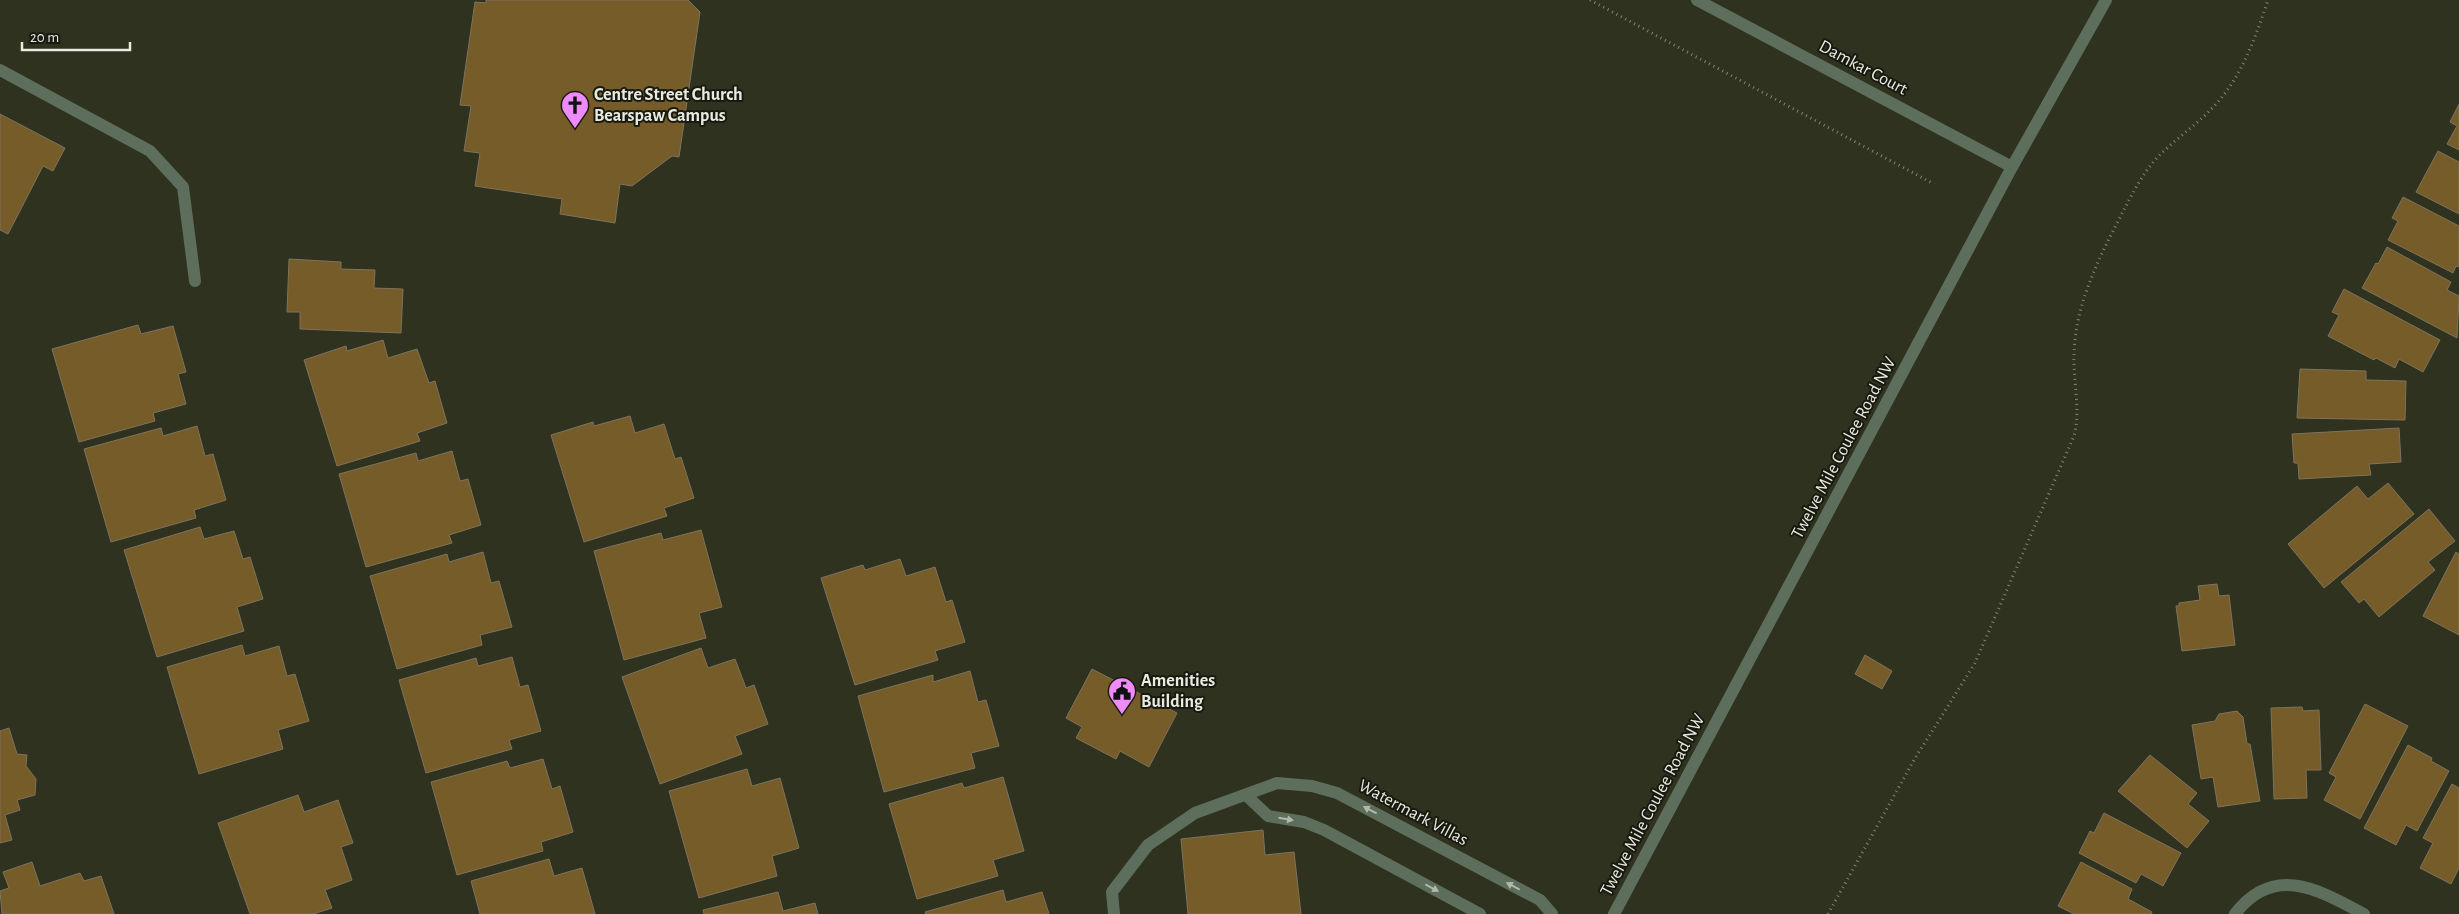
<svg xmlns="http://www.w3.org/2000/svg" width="2459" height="914" viewBox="0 0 2459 914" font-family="'Alegreya Sans',sans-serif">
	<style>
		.building { fill: #755c28; stroke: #7e735f }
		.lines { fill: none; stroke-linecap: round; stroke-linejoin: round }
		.path { stroke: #828574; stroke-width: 3; stroke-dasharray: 1 4; stroke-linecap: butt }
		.minor { stroke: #5d6e5c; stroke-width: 12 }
		.oneway { fill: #b1b9aa }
		.labels { text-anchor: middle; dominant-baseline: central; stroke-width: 4; stroke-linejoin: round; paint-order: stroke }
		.street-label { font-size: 18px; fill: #e9ebde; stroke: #181910 }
		.poi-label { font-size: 18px; font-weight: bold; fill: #e9ebde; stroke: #181910; text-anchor: start }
	</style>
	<rect width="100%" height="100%" fill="#2f321e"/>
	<!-- building -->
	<g class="building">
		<polygon points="486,0 688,0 700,12 679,157 672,156 632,186 620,184 615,223 560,214 562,199 475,186 480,153 464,151 471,106 460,105 475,2 486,3"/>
		<polygon points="2459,104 2459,150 2447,144 2457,126 2450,122"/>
		<polygon points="0,114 65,148 53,171 43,166 8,234 0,230"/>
		<polygon points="2438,151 2459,162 2459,214 2416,192"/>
		<polygon points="2403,197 2459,226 2459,267 2456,266 2453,273 2388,240 2398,221 2392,218"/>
		<polygon points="2387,247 2451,282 2447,290 2459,296 2457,338 2362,288 2376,263 2378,264"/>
		<polygon points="289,259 341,262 341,269 375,270 374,288 403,289 401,333 300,329 300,312 287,312"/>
		<polygon points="2344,289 2440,340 2423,372 2399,359 2395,368 2376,358 2374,360 2328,336 2339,315 2332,312"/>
		<polygon points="138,325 141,334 173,326 186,372 178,374 186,404 153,413 155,421 79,442 52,349"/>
		<polygon points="383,340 388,358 417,349 429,383 435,381 447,423 417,433 420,441 337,466 304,360 346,346 347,351"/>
		<polygon points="2300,369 2366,371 2366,380 2406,381 2405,420 2297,418"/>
		<polygon points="630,416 635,433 664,424 675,459 681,457 694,498 664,508 667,516 584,542 551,435 593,422 594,426"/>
		<polygon points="197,426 205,456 213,454 226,500 194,510 196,518 111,542 84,449 161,428 163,436"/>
		<polygon points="2399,428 2401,462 2369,464 2371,475 2299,479 2298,463 2294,463 2292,434"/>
		<polygon points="452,451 460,481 468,479 481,525 449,535 452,543 366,567 339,474 416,453 418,461"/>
		<polygon points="2388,483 2414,514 2324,588 2288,544 2357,486 2368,499"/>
		<polygon points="2429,509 2455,541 2428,562 2435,570 2379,617 2364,599 2359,603 2341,582"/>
		<polygon points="200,527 204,539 234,531 243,559 250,557 263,599 237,607 244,631 157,657 124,550"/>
		<polygon points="701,530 722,607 699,613 706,638 624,660 594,551 661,533 663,540"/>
		<polygon points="483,552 491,583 499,581 512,627 480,635 482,645 397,669 370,576 447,554 449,562"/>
		<polygon points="2456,552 2459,554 2459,635 2423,616"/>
		<polygon points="900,559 906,576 935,567 946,602 952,600 965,642 935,651 938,660 855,685 821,578 863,565 865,570"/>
		<polygon points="2217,584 2219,596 2229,595 2235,645 2182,651 2176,606 2179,606 2179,603 2200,600 2198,586"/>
		<polygon points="242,645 245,656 279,646 287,676 295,674 309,721 278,730 283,749 199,774 167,667"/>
		<polygon points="701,648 708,668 735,659 746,688 754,685 768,724 735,736 742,754 660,784 622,677"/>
		<polygon points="1865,655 1892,671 1882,689 1855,674"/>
		<polygon points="512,657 520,687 528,685 541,731 509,740 512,749 426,773 399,680 476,658 478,666"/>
		<polygon points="1092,669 1177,713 1149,767 1120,751 1116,759 1076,738 1082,727 1066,718"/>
		<polygon points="970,671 978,702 986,700 999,746 971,753 975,768 884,792 858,696 933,675 933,682"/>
		<polygon points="2365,704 2408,726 2360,819 2324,800 2336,777 2329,773"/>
		<polygon points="2302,707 2303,711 2319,710 2321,770 2306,770 2307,798 2274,799 2271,708"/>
		<polygon points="2237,711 2243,717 2247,744 2250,744 2260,801 2218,807 2213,777 2201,779 2192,725 2215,721 2219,714"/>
		<polygon points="9,728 17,754 27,755 26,766 36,779 35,795 17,800 20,810 5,815 12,840 0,843 0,731"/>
		<polygon points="2408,745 2432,758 2431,761 2449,771 2417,831 2406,825 2396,845 2364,828"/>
		<polygon points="2150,755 2197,793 2188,804 2209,821 2187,848 2118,791"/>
		<polygon points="543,759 552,789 560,786 573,832 541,842 543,851 457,875 431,782 507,761 510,768"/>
		<polygon points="747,769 752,786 780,778 799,848 772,856 777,876 699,898 669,791"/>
		<polygon points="1003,777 1024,851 993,860 998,876 917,899 889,804 962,783 964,788"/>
		<polygon points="2452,784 2459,788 2459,868 2451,884 2420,868 2433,843 2423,838"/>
		<polygon points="298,795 304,812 338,800 353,843 341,847 352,880 325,890 332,908 313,914 250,914 218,823"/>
		<polygon points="2104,813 2181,853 2163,886 2141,874 2136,883 2079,853 2090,831 2094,833"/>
		<polygon points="1263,830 1265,855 1294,852 1301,914 1188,914 1181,839"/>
		<polygon points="549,859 554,876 582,868 595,914 480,914 471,881"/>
		<polygon points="32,862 40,886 80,873 84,881 101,876 114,914 2,914 0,891 9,888 3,872"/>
		<polygon points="2081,862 2132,889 2128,899 2152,912 2151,914 2074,914 2058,906"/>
		<polygon points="1003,890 1006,902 1042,892 1049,914 926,914 925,912"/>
		<polygon points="778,892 783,911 815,903 818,914 704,914 703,910"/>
	</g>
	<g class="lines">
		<!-- path -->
		<g class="path">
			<polyline points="1590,0 1934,184"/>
			<path d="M1828,914l86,-154 61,-97 99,-227c7,-26 -1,-55 0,-82 1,-53 30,-106 54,-152 10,-19 21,-38 37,-52 17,-16 36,-29 51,-46 26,-28 40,-68 52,-104"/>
		</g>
		<!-- minor -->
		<g class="minor">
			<polyline points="1697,0 2012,167"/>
			<polyline points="0,70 150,151 183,187 195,281"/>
			<polyline points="1246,795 1268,816 1304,822 1324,830 1480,914"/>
			<polyline points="1114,914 1112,892 1148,845 1195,813 1277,783 1312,786 1337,793 1540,900 1552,914"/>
			<polyline points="1614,914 2012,167 2106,0"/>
			<path d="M2235,914c39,-51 84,-24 129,0"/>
		</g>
	</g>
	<!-- one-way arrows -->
	<defs><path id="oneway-solid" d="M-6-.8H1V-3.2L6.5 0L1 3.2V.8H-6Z" transform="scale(1.25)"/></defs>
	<g class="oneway">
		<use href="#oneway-solid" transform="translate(1370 810) rotate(-153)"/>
		<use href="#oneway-solid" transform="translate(1286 819) rotate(10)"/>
		<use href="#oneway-solid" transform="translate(1513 886) rotate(-152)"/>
		<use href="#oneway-solid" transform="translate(1432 888) rotate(28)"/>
	</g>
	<!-- icons -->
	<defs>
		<g id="church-pin" transform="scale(1.4375)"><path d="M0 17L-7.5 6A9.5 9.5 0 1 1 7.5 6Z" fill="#ee8bf8" stroke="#181910"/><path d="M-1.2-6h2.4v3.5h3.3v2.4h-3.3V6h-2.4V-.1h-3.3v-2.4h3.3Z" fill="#111"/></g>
		<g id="civic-pin" transform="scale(1.4375)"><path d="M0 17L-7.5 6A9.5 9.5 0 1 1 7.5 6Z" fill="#ee8bf8" stroke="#181910"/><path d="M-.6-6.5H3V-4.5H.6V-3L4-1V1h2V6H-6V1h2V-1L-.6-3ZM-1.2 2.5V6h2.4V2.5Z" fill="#111"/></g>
	</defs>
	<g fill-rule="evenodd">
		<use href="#church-pin" x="575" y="105"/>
		<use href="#civic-pin" x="1122" y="691"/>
	</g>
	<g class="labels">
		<!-- street labels -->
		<g class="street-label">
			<text transform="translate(1863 68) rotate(28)">Damkar Court</text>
			<text transform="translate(1844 448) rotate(-62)">Twelve Mile Coulee Road NW</text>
			<text transform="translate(1653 805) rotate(-62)">Twelve Mile Coulee Road NW</text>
			<text transform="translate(1413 813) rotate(28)">Watermark Villas</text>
		</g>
		<!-- poi labels -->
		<g class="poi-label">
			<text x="594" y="95">Centre Street Church<tspan x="594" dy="21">Bearspaw Campus</tspan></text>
			<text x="1141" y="681">Amenities<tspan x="1141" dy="21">Building</tspan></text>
		</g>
	</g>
	<!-- scale -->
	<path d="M22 42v8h108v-8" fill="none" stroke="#e9ebde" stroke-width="2.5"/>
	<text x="30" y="42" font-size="15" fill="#e9ebde" stroke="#181910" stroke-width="4" paint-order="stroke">20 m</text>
</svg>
